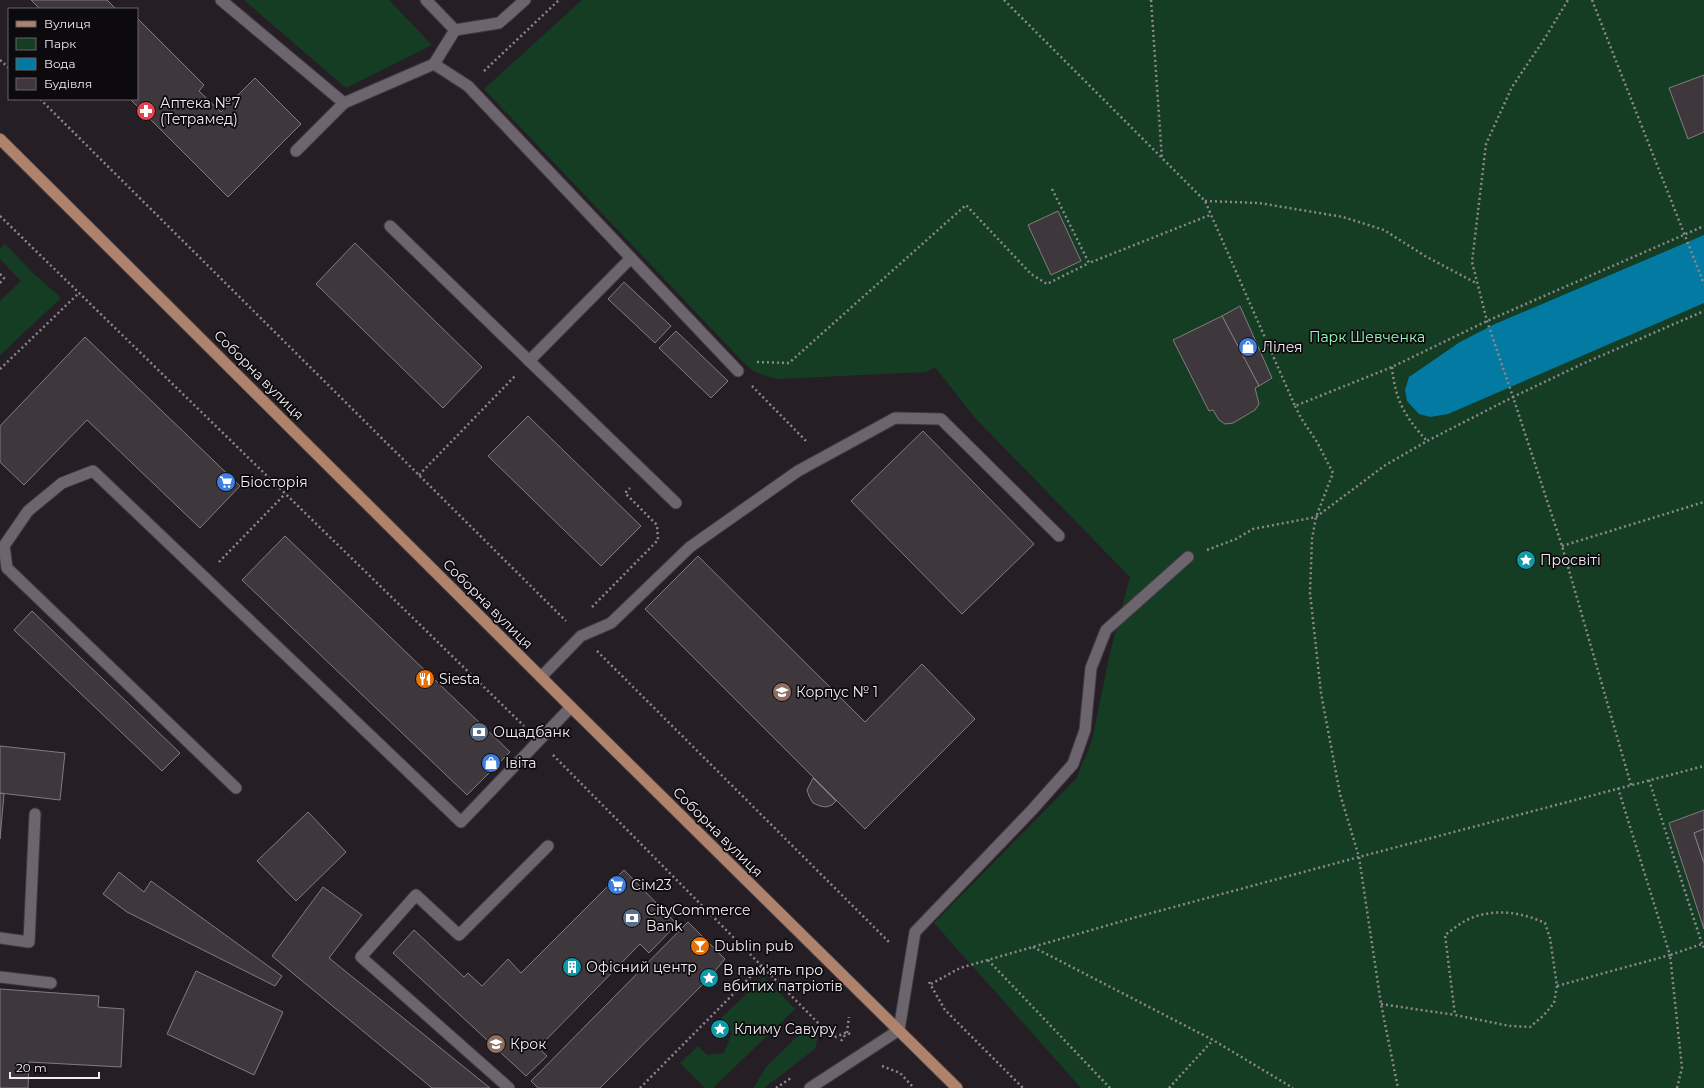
<svg xmlns="http://www.w3.org/2000/svg" width="1704" height="1088" viewBox="0 0 1704 1088" font-family="Montserrat,sans-serif">
	<style>
		.green { fill: #143d24 }
		.water { fill: #037aa2 }
		.building { fill: #3e373c; stroke: #847b81 }
		.lines { fill: none; stroke-linecap: round; stroke-linejoin: round }
		.service-casing { stroke: #403b40; stroke-width: 13 }
		.tertiary-casing { stroke: #403b40; stroke-width: 13 }
		.primary-casing { stroke: #403b40; stroke-width: 13 }
		.path { stroke: #8d888d; stroke-width: 2.5; stroke-dasharray: 2 3; stroke-linecap: butt }
		.service { stroke: #6c656d; stroke-width: 11 }
		.tertiary { stroke: #6c656d; stroke-width: 11 }
		.primary { stroke: #af826b; stroke-width: 11 }
		.labels { text-anchor: middle; dominant-baseline: central; stroke-width: 3.5; stroke-linejoin: round; paint-order: stroke }
		.poi-label { font-size: 14px; fill: #f1edf1; stroke: #0d0a0d; text-anchor: start }
		.park-label { font-size: 14px; fill: #95ffba; stroke: #0d0a0d }
		.street-label { font-size: 14px; fill: #f1edf1; stroke: #0d0a0d }
	</style>
	<rect width="100%" height="100%" fill="#251f25"/>
	<!-- green -->
	<g class="green">
		<polygon points="244,0 389,0 432,45 346,88"/>
		<path d="M582,0h1122v1088h-623l-147,-165 142,-144 16,-39 18,-87 20,-76 -155,-159 -40,-51 -9,5 -148,7c-12,-3 -24,-6 -33,-15l-261,-275z"/>
		<polygon points="5,244 32,272 61,298 0,355 0,301 21,281 0,259 0,249"/>
		<polygon points="764,977 795,1009 713,1088 705,1088 680,1063 698,1046 707,1055 724,1053 732,1033 721,1018"/>
		<polygon points="808,1026 818,1036 815,1049 764,1088 753,1088 767,1066"/>
	</g>
	<!-- water -->
	<polygon class="water" points="1704,235 1704,303 1448,414 1430,417 1419,414 1407,401 1405,390 1409,377 1460,342 1495,324"/>
	<!-- building -->
	<g class="building">
		<polygon points="31,0 107,0 116,9 40,9"/>
		<polygon points="137,18 204,85 199,91 221,112 255,78 301,124 228,197 130,99 137,99"/>
		<polygon points="1704,75 1704,132 1688,139 1669,88"/>
		<polygon points="1058,211 1081,261 1051,275 1028,225"/>
		<polygon points="355,243 482,367 443,408 316,284"/>
		<polygon points="624,282 671,326 655,343 608,299"/>
		<polygon points="1240,306 1272,378 1259,386 1222,316"/>
		<polygon points="1222,316 1259,386 1255,388 1259,404 1255,410 1233,423 1225,424 1219,420 1213,410 1209,411 1173,340"/>
		<polygon points="676,331 728,381 711,398 659,348"/>
		<polygon points="85,337 240,486 200,528 87,420 24,485 0,462 0,426"/>
		<polygon points="528,416 641,526 601,566 488,456"/>
		<polygon points="923,431 1034,544 962,614 851,501"/>
		<polygon points="285,536 510,752 467,795 242,580"/>
		<polygon points="698,556 865,722 922,664 975,719 865,829 645,609"/>
		<polygon points="32,611 180,753 162,771 14,630"/>
		<polygon points="0,746 65,753 60,800 0,793"/>
		<polygon points="813,778 836,801 832,805 826,807 820,806 813,803 809,796 807,790"/>
		<polygon points="0,793 4,794 0,839"/>
		<polygon points="1704,810 1704,829 1694,833 1704,863 1704,929 1669,823"/>
		<polygon points="308,812 346,852 296,901 257,861"/>
		<polygon points="1704,829 1704,863 1694,833"/>
		<polygon points="624,870 677,924 649,953 640,944 538,1048 547,1056 526,1076 393,953 414,930 464,977 468,973 482,986 508,959 521,973"/>
		<polygon points="119,872 144,892 151,881 282,976 275,986 127,912 103,894"/>
		<polygon points="323,887 362,915 329,958 490,1088 432,1088 272,956"/>
		<polygon points="688,922 725,959 709,978 600,1088 538,1088 531,1081"/>
		<polygon points="196,971 283,1012 254,1075 167,1034"/>
		<polygon points="0,989 99,996 98,1007 124,1009 121,1067 29,1062 28,1088 0,1088"/>
	</g>
	<g class="lines">
		<!-- service casing -->
		<g class="service-casing">
			<g id="service">
				<polyline points="221,0 344,103 434,64 468,86 738,371"/>
				<polyline points="426,0 455,30 499,23 525,0"/>
				<polyline points="434,64 455,30"/>
				<polyline points="296,151 344,103"/>
				<polyline points="390,226 676,503"/>
				<polyline points="529,361 631,258"/>
				<polyline points="541,677 581,636 611,623 690,547 798,471 895,418 941,419 1059,536"/>
				<polyline points="236,788 7,568 4,546 28,511 62,483 93,471 461,822 571,707"/>
				<polyline points="0,938 29,942 35,814"/>
				<polyline points="0,977 51,983"/>
				<polyline points="899,1030 915,932 1032,810 1073,764 1085,730 1091,668 1106,630 1188,557"/>
				<polyline points="509,1088 361,957 416,895 459,935 548,846"/>
			</g>
		</g>
		<!-- tertiary casing -->
		<g class="tertiary-casing">
			<polyline id="tertiary" points="810,1088 899,1030"/>
		</g>
		<!-- primary casing -->
		<g class="primary-casing">
			<polyline id="primary" points="0,139 571,707 957,1088"/>
		</g>
		<!-- path -->
		<g class="path">
			<polyline points="1004,0 1205,201 1295,406 1392,367 1487,321 1704,226"/>
			<polyline points="1151,0 1162,159"/>
			<polyline points="1592,0 1704,284"/>
			<polyline points="0,60 9,68"/>
			<polyline points="484,71 559,0"/>
			<polyline points="40,99 566,621"/>
			<polyline points="1052,189 1089,263 1210,215"/>
			<polyline points="1205,201 1259,203 1343,217 1384,230 1425,256 1476,283"/>
			<polyline points="0,216 524,726"/>
			<polyline points="0,274 4,278 0,283"/>
			<polyline points="757,362 789,363 966,205 1031,274 1047,284 1089,263"/>
			<path d="M1392,367c3,33 13,50 35,74"/>
			<polyline points="0,369 79,293"/>
			<polyline points="752,386 807,442"/>
			<polyline points="1295,406 1301,418 1317,442 1333,473 1316,517 1312,539 1310,593 1321,693 1340,794 1359,857 1381,1004 1398,1088"/>
			<polyline points="419,475 515,376"/>
			<polyline points="1562,546 1704,502"/>
			<polyline points="1207,550 1236,539 1253,529 1316,517 1384,466 1427,441 1513,397 1487,321 1472,262 1486,144 1512,87 1545,38 1568,0"/>
			<polyline points="219,562 285,494"/>
			<polyline points="592,607 658,540 657,525 625,493 630,488"/>
			<polyline points="597,651 891,944"/>
			<polyline points="553,755 833,1038 847,1032 852,1036"/>
			<polyline points="1649,780 1702,944"/>
			<polyline points="1631,785 1562,546 1513,397 1580,365 1704,311"/>
			<polyline points="1033,947 1213,1040 1293,1088"/>
			<polyline points="988,960 1110,1088"/>
			<polyline points="929,982 945,1010 1023,1088"/>
			<polyline points="931,984 960,968 1133,918 1359,857 1704,766"/>
			<path d="M1557,986l-3,17 -10,12 -14,12 -20,-1 -55,-11 -10,-80c7,-5 15,-12 24,-16 25,-11 52,-7 76,4l5,15 7,48 113,-31 -52,-167"/>
			<polyline points="1381,1004 1455,1015"/>
			<polyline points="841,1041 847,1032 849,1017"/>
			<polyline points="882,1066 900,1073 914,1088"/>
			<polyline points="640,1088 761,966"/>
			<polyline points="776,1088 791,1078"/>
			<polyline points="1169,1088 1213,1040"/>
			<polyline points="1677,1088 1682,1068 1670,955 1702,944 1704,948"/>
		</g>
		<!-- service -->
		<use href="#service" class="service"/>
		<!-- tertiary -->
		<use href="#tertiary" class="tertiary"/>
		<!-- primary -->
		<use href="#primary" class="primary"/>
	</g>
	<!-- icons -->
	<defs>
		<g id="pharmacy-disc" transform="scale(1)"><circle r="9.5" fill="#e0444e" stroke="#0d0a0d"/><path d="M-2-6h4v4h4v4h-4v4h-4v-4h-4v-4h4Z" fill="#fff"/></g>
		<g id="shop-disc" transform="scale(1)"><circle r="9.5" fill="#3f7fe0" stroke="#0d0a0d"/><path d="M-5-2.5h2.3a2.7 3.5 0 0 1 5.4 0H5L5.5 6h-11ZM-1.5-2.5h3a1.5 2.3 0 0 0-3 0Z" fill="#fff"/></g>
		<g id="supermarket-disc" transform="scale(1)"><circle r="9.5" fill="#3f7fe0" stroke="#0d0a0d"/><path d="M-6-5.5h2.5l.6 2H6L4.5 2H-2.5L-4.4-4H-6ZM-1.5 3.2a1.3 1.3 0 1 0 .1 0ZM3 3.2a1.3 1.3 0 1 0 .1 0Z" fill="#fff"/></g>
		<g id="sight-disc" transform="scale(1)"><circle r="9.5" fill="#0f9aa8" stroke="#0d0a0d"/><path d="M0-6L1.8-2.2L6-1.7L2.9 1.2L3.7 5.4L0 3.3L-3.7 5.4L-2.9 1.2L-6-1.7L-1.8-2.2Z" fill="#fff"/></g>
		<g id="restaurant-disc" transform="scale(1)"><circle r="9.5" fill="#e8710a" stroke="#0d0a0d"/><path d="M-5-6h1v4h1v-4h1v4h1v-4h1v5L-1.5 .5V6h-2V.5L-5-1ZM5-6V6H3V1.5H1.5Q1.5-4 5-6Z" fill="#fff"/></g>
		<g id="university-disc" transform="scale(1)"><circle r="9.5" fill="#8d6e63" stroke="#0d0a0d"/><path d="M0-5L7-2L0 1L-7-2ZM-4 1L0 2.5L4 1V4Q0 6-4 4Z" fill="#fff"/></g>
		<g id="bank-disc" transform="scale(1)"><circle r="9.5" fill="#5c6f8a" stroke="#0d0a0d"/><path d="M-6-4H6V4H-6ZM0-2.3a2.3 2.3 0 1 0 0 4.6a2.3 2.3 0 1 0 0-4.6Z" fill="#fff"/></g>
		<g id="bar-disc" transform="scale(1)"><circle r="9.5" fill="#e8710a" stroke="#0d0a0d"/><path d="M-6-5H6L.8 .8V4.5H3.5V6h-7V4.5H-.8V.8Z" fill="#fff"/></g>
		<g id="building-disc" transform="scale(1)"><circle r="9.5" fill="#0f9aa8" stroke="#0d0a0d"/><path d="M-4-6H4V6H1V3H-1V6H-4ZM-2.5-4.3h1.7v1.8h-1.7ZM.8-4.3h1.7v1.8H.8ZM-2.5-1h1.7V.8h-1.7ZM.8-1h1.7V.8H.8Z" fill="#fff"/></g>
		<g id="school-disc" transform="scale(1)"><circle r="9.5" fill="#8d6e63" stroke="#0d0a0d"/><path d="M0-5L7-2L0 1L-7-2ZM-4 1L0 2.5L4 1V4Q0 6-4 4Z" fill="#fff"/></g>
	</defs>
	<g fill-rule="evenodd">
		<use href="#pharmacy-disc" x="146" y="111"/>
		<use href="#shop-disc" x="1248" y="347"/>
		<use href="#supermarket-disc" x="226" y="482"/>
		<use href="#sight-disc" x="1526" y="560"/>
		<use href="#restaurant-disc" x="425" y="679"/>
		<use href="#university-disc" x="782" y="692"/>
		<use href="#bank-disc" x="479" y="732"/>
		<use href="#shop-disc" x="491" y="763"/>
		<use href="#supermarket-disc" x="617" y="885"/>
		<use href="#bank-disc" x="632" y="918"/>
		<use href="#bar-disc" x="700" y="946"/>
		<use href="#building-disc" x="572" y="967"/>
		<use href="#sight-disc" x="709" y="978"/>
		<use href="#sight-disc" x="720" y="1029"/>
		<use href="#school-disc" x="496" y="1044"/>
	</g>
	<g class="labels">
		<!-- poi labels -->
		<g class="poi-label">
			<text x="160" y="103">Аптека №7<tspan x="160" dy="16">(Тетрамед)</tspan></text>
			<text x="1262" y="347">Лілея</text>
			<text x="240" y="482">Біосторія</text>
			<text x="1540" y="560">Просвіті</text>
			<text x="439" y="679">Siesta</text>
			<text x="796" y="692">Корпус № 1</text>
			<text x="493" y="732">Ощадбанк</text>
			<text x="505" y="763">Івіта</text>
			<text x="631" y="885">Сім23</text>
			<text x="646" y="910">CityCommerce<tspan x="646" dy="16">Bank</tspan></text>
			<text x="714" y="946">Dublin pub</text>
			<text x="586" y="967">Офісний центр</text>
			<text x="723" y="970">В пам'ять про<tspan x="723" dy="16">вбитих патріотів</tspan></text>
			<text x="734" y="1029">Климу Савуру</text>
			<text x="510" y="1044">Крок</text>
		</g>
		<!-- park labels -->
		<g class="park-label">
			<text x="1367" y="337">Парк Шевченка</text>
		</g>
		<!-- street labels -->
		<g class="street-label">
			<text transform="translate(259 375) rotate(45)">Соборна вулиця</text>
			<text transform="translate(488 604) rotate(45)">Соборна вулиця</text>
			<text transform="translate(718 832) rotate(45)">Соборна вулиця</text>
		</g>
	</g>
	<!-- legend -->
	<rect x="8" y="8" width="130" height="92" fill="#0d0a0d" stroke="#686568"/>
	<rect x="16" y="21" width="20" height="6" fill="#af826b" stroke="#686568"/>
	<text x="44" y="28" font-size="12" fill="#f1edf1">Вулиця</text>
	<rect x="16" y="38" width="20" height="12" fill="#143d24" stroke="#686568"/>
	<text x="44" y="48" font-size="12" fill="#f1edf1">Парк</text>
	<rect x="16" y="58" width="20" height="12" fill="#037aa2" stroke="#686568"/>
	<text x="44" y="68" font-size="12" fill="#f1edf1">Вода</text>
	<rect x="16" y="78" width="20" height="12" fill="#3e373c" stroke="#686568"/>
	<text x="44" y="88" font-size="12" fill="#f1edf1">Будівля</text>
	<!-- scale -->
	<path d="M10 1072v6h89v-6" fill="none" stroke="#f1edf1" stroke-width="2"/>
	<text x="16" y="1072" font-size="12" fill="#f1edf1" stroke="#0d0a0d" stroke-width="3" paint-order="stroke">20 m</text>
</svg>
